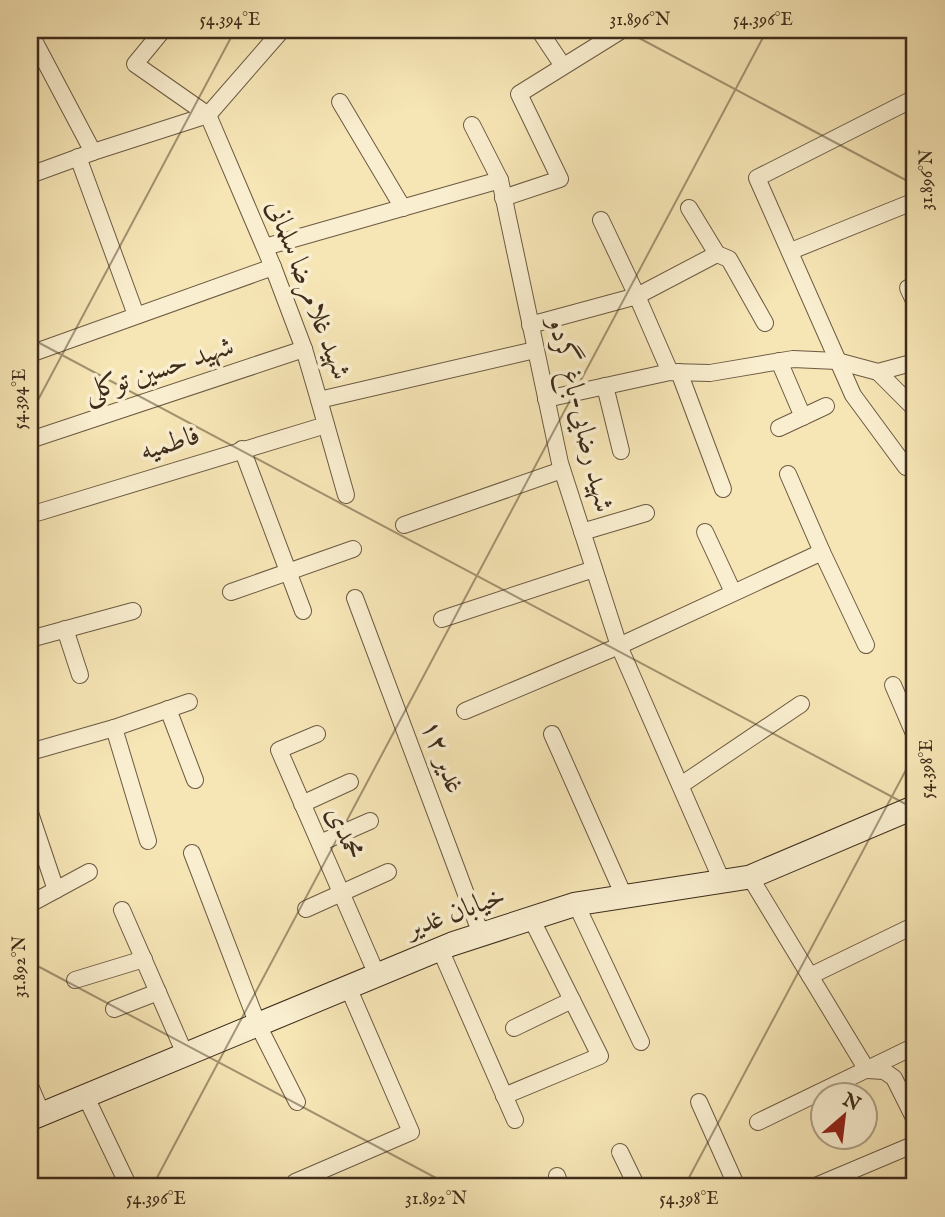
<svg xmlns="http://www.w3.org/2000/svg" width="945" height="1217" viewBox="0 0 945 1217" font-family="'IM FELL English',Amiri,serif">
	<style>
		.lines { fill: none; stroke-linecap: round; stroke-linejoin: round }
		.minor-casing { stroke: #6c5a42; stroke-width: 18 }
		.secondary-casing { stroke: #3e2c1b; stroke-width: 25 }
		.minor { stroke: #f9eecf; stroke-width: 16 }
		.secondary { stroke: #f9eecf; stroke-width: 23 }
		.ticks { fill: none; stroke: #3e2c1b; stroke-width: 2; stroke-opacity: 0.45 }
		.labels { text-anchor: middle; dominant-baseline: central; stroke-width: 7; stroke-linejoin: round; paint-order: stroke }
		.street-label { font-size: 28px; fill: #3e2c1b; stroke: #f9eecf }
		.neatline { fill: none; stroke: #3e2c1b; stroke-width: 2.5 }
		.ticks-label { font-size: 18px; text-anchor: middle; fill: #3e2c1b }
	</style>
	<rect width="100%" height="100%" fill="#f6e5b5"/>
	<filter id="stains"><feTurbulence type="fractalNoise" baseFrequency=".00286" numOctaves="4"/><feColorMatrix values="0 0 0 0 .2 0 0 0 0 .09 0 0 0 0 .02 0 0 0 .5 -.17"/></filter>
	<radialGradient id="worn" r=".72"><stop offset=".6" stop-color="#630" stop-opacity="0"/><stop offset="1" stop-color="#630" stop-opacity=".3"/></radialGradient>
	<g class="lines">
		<!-- minor casing -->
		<g class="minor-casing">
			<g id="minor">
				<polyline points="163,30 135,64 208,115 273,267 304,349 319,400 535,350"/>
				<polyline points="391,30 393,30"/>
				<polyline points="539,30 563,66"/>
				<polyline points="30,33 93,152"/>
				<polyline points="340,102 403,208"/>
				<polyline points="472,125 500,180"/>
				<polyline points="78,157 136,315"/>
				<polyline points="30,175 93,152 208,115 282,30"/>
				<polyline points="503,198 560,179 519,94 622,30"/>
				<polyline points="689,208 717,254 729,259 765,323"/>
				<polyline points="601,220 637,296 717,254"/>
				<polyline points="265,247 500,180 560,463 619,646 722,881"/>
				<polyline points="791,251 915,201"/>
				<polyline points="908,288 915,303"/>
				<polyline points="530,325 637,296 670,372"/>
				<polyline points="30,354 273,267"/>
				<polyline points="779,361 803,417"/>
				<polyline points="679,372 723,489"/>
				<polyline points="878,372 915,409"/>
				<polyline points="605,386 621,451"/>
				<polyline points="546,399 670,372 710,373 793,359 837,361 878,372 915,362"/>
				<polyline points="319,400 346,495"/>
				<polyline points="779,428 826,406"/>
				<polyline points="30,440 304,349"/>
				<polyline points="242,449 303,611"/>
				<polyline points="906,467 853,395 757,178 915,98"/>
				<polyline points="788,474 822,552"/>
				<polyline points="30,515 326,425"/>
				<polyline points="404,525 562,470"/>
				<polyline points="582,532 646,513"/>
				<polyline points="705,532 733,592"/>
				<polyline points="231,592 353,549"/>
				<polyline points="355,598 481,934"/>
				<polyline points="442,619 594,569"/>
				<polyline points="65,629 80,675"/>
				<polyline points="30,639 133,611"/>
				<polyline points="893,685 915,736"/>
				<polyline points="168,709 195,780"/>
				<polyline points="465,711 619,646 822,552 866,645"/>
				<polyline points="114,728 148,841"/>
				<polyline points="317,734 279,750 377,975"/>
				<polyline points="552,734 624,896"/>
				<polyline points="30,752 114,728 189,702"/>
				<polyline points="681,785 801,704"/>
				<polyline points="302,804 350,782"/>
				<polyline points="30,813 56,890"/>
				<polyline points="320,843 370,821"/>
				<polyline points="192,853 258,1025 297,1102"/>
				<polyline points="750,877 867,1070 884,1071 894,1078 915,1120"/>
				<polyline points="30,904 89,872"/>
				<polyline points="576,904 641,1042"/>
				<polyline points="306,909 388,872"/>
				<polyline points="122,910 185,1054"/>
				<polyline points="440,949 515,1120"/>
				<polyline points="810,976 915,925"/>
				<polyline points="75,980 144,959"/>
				<polyline points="114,1009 158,992"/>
				<polyline points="514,1028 572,1000"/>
				<polyline points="30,1086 42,1114"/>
				<polyline points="85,1095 129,1187"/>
				<polyline points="504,1096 600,1056 531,918"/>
				<polyline points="699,1102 737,1187"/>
				<polyline points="758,1122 915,1046"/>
				<polyline points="620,1152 637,1187"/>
				<polyline points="557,1176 561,1187"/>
				<polyline points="295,1182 411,1132 348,987"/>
				<polyline points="813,1187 915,1144"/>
			</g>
		</g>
		<!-- secondary casing -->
		<g class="secondary-casing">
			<polyline id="secondary" points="30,1119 452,944 576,904 750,877 915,807"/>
		</g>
		<!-- minor -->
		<use href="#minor" class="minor"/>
		<!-- secondary -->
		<use href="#secondary" class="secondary"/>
	</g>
	<!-- ticks -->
	<path class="ticks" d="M624,30l291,155M30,338l885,471M30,415l205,-385M30,962l423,225M152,1187l615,-1157M684,1187l231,-434"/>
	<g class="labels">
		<!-- street labels -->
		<g class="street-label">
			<text transform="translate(308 290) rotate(69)">شهید غلامرضا سلمانی</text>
			<text transform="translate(159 370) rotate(-18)">شهید حسین توکلی</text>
			<text transform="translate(580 415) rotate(76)">شهید رضایی-باغ گردو</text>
			<text transform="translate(170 444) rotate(-17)">فاطمیه</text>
			<text transform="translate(442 757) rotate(69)">غدیر ۱۲</text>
			<text transform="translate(344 833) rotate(66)">محمدی</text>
			<text transform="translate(456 913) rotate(-20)">خیابان غدیر</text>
		</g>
	</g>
	<!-- margin -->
	<rect width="945" height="1217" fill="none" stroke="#f6e5b5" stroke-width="77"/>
	<!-- north arrow -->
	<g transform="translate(844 1116) rotate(28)"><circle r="33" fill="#f9eecf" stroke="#aea087" stroke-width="2"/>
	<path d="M0-5L12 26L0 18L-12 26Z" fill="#8f2418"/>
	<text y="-10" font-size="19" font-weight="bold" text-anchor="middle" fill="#3e2c1b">N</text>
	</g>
	<rect x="38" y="38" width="868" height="1140" class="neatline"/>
	<g class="ticks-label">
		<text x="230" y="25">54.394°E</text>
		<text x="640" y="25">31.896°N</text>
		<text x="763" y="25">54.396°E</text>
		<text transform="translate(926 180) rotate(-90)" y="6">31.896°N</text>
		<text transform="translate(19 399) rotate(-90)" y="6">54.394°E</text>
		<text transform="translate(926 769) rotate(-90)" y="6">54.398°E</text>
		<text transform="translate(19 967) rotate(-90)" y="6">31.892°N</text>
		<text x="156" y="1204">54.396°E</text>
		<text x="436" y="1204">31.892°N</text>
		<text x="689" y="1204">54.398°E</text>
	</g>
	<rect width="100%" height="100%" filter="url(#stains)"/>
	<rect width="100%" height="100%" fill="url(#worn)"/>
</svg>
